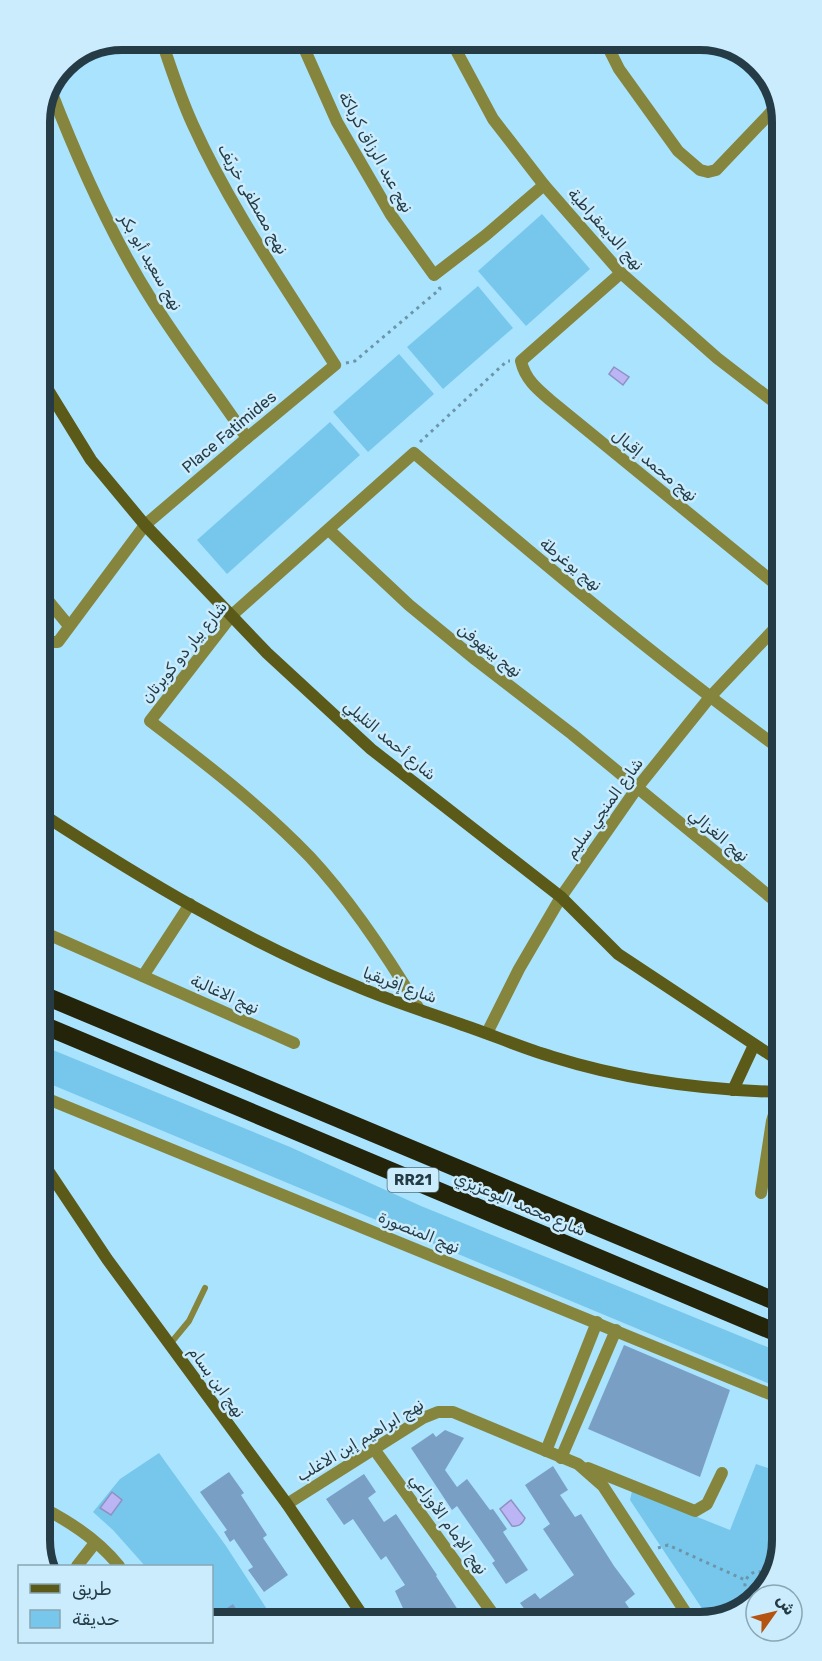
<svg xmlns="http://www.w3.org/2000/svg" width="822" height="1661" viewBox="0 0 822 1661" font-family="Rubik,'Noto Naskh Arabic',sans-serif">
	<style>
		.green { fill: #76c7eb }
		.water { fill: #bbb5f5; stroke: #8e91c1; stroke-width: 1.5 }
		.building { fill: #7a9fc4 }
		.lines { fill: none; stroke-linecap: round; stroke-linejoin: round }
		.path { stroke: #6c95a9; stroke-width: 3; stroke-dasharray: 3 4.5; stroke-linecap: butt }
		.lane { stroke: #85853d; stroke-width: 6 }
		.street { stroke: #85853d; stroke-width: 12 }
		.secondary { stroke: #5b5a18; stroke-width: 12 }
		.highway { stroke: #24240a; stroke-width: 18 }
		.labels { text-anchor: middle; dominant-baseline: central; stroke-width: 5; stroke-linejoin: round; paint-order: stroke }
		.shield { fill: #cbecfc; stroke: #57717d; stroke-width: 1.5 }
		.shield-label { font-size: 15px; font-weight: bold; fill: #253c47 }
		.street-label { font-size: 16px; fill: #253c47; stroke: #cbecfc }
		.rim { fill: none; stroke: #253c47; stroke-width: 8 }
	</style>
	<rect width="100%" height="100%" fill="#aae3fe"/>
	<!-- green -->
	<g class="green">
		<polygon points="542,214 590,269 526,326 478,271"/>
		<polygon points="478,286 513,328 443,389 407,347"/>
		<polygon points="399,354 434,394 368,452 333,412"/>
		<polygon points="330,422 360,455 227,574 197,540"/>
		<polygon points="43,1046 290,1147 421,1206 782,1353 782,1389 43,1081"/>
		<polygon points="159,1453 226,1546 272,1617 267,1620 212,1621 212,1566 145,1566 113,1530 93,1512 120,1479"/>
		<polygon points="756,1464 783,1473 783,1540 769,1585 732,1616 707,1616 630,1500 632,1491 730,1530"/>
	</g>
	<!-- water -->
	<g class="water">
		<polygon points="614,367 629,377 623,385 609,374"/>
		<polygon points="112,1492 122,1500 111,1515 100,1508"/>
		<path d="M511,1500l14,18c-3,7 -7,9 -13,8l-12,-17z"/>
	</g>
	<!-- building -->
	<g class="building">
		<polygon points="624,1345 730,1390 700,1477 588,1429"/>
		<polygon points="445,1430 464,1438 445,1470 457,1487 467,1479 490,1510 493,1509 507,1529 503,1532 528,1570 506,1584 492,1563 495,1561 457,1506 452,1510 411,1448 433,1433 436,1437"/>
		<polygon points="553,1466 568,1490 560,1495 575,1517 581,1514 614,1566 635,1594 625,1602 631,1611 623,1617 531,1618 520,1603 535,1593 540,1599 574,1575 543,1529 550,1524 525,1485"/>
		<polygon points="229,1472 244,1493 241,1495 267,1535 263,1538 288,1575 264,1592 248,1570 253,1567 234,1539 230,1542 224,1532 227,1530 200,1492"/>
		<polygon points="364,1474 376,1492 368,1498 384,1522 396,1514 437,1575 436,1576 458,1610 445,1619 408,1619 395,1591 405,1585 386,1556 381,1560 353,1519 344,1525 326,1499"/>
		<polygon points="233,1604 244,1621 212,1621 212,1618"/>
	</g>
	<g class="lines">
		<!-- path -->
		<g class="path">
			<polyline points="346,363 355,361 440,289 438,285"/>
			<polyline points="420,442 507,361 510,361"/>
			<polyline points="41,673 54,655"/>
			<polyline points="658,1548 668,1545 745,1580"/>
			<polyline points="765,1572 783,1526"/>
			<path d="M752,1599l-7,-9c-2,-18 15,-24 26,-12"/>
		</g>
		<!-- lane -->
		<polyline class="lane" points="170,1344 189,1321 205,1288"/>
		<!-- street -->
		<g class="street">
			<polyline points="300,39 337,122 391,215 434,275 486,235 544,185"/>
			<polyline points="450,39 493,119 544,185 621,273 717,358 778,405"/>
			<polyline points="604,39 619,69 678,151 700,170 708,172 716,170 777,106"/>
			<path d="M51,91c28,72 60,145 102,211 29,46 63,90 94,136"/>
			<path d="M621,273l-100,88c4,18 16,28 29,39l229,187"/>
			<polyline points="329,530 409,605 476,660 572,734 780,905"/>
			<polyline points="41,592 69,626"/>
			<path d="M41,639l4,3h13l87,-117 102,-87 88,-73c-49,-78 -104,-156 -142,-240 -13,-28 -22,-57 -32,-86"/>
			<polyline points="43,932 294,1043"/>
			<polyline points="143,976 190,904"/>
			<path d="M419,1009c-31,-52 -68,-108 -109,-152 -49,-51 -105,-94 -160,-136l82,-106 182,-162c119,102 239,203 366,296"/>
			<polyline points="487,1033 519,969 561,897 637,788 710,697 779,624"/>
			<polyline points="43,1097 782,1399"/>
			<polyline points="761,1193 772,1121 781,1092"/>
			<polyline points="45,1448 45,1469"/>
			<polyline points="374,1449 496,1618"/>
			<polyline points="546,1451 597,1322"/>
			<polyline points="561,1458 616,1330"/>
			<polyline points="588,1468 695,1511 707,1504 722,1473"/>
			<polyline points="287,1504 423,1418 438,1412 453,1412 578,1464 603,1486 688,1616"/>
			<path d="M45,1509c27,14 55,33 74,57"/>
			<polyline points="77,1566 95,1543"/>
		</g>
		<!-- secondary -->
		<g class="secondary">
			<polyline points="40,377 91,460 145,525 267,653 371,749 561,897 618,954 781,1062"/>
			<path d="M42,814c100,65 203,127 314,172 35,15 71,26 107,39 30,10 59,23 90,32 73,23 152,33 228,35"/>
			<polyline points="733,1090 754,1045"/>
			<polyline points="43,1163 107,1259 287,1504 365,1619"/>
		</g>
		<!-- highway -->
		<g class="highway">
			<polyline points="43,995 782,1304"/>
			<polyline points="43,1025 782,1335"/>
		</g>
	</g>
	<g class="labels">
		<!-- shield labels -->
		<rect class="shield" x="387.5" y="1168" width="51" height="24" rx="4.5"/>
		<g class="shield-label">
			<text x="413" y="1180">RR21</text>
		</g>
		<!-- street labels -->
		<g class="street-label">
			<text transform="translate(376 152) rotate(61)">نهج عبد الرزاق كرباكة</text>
			<text transform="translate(253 199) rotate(60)">نهج مصطفى خريّف</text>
			<text transform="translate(606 229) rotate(48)">نهج الديمقراطية</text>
			<text transform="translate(151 262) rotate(60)">نهج سعيد أبو بكر</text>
			<text transform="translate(229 432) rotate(-40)">Place Fatimides</text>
			<text transform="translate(655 465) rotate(39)">نهج محمد إقبال</text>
			<text transform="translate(571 564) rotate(39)">نهج يوغرطة</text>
			<text transform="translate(490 650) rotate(38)">نهج بيتهوفن</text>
			<text transform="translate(184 652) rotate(-51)">شارع بيار دو كوبرتان</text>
			<text transform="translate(390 740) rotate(40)">شارع أحمد التليلي</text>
			<text transform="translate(604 808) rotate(-54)">شارع المنجي سليم</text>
			<text transform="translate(719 835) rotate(40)">نهج الغزالي</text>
			<text transform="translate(400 985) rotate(20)">شارع إفريقيا</text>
			<text transform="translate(225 994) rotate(24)">نهج الاغالبة</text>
			<text transform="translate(520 1204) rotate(23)">شارع محمد البوعزيزي</text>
			<text transform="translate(419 1232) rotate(22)">نهج المنصورة</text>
			<text transform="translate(217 1382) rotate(54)">نهج ابن بسام</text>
			<text transform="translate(360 1440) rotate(-31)">نهج ابراهيم إبن الاغلب</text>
			<text transform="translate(449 1524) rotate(54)">نهج الإمام الأوزاعي</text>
		</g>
	</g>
	<!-- crop -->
	<path d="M0 0H822V1661H0ZM122 50H700A72 72 0 0 1 772 122V1540A72 72 0 0 1 700 1612H122A72 72 0 0 1 50 1540V122A72 72 0 0 1 122 50Z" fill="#cbecfc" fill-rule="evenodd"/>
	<path class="rim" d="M122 50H700A72 72 0 0 1 772 122V1540A72 72 0 0 1 700 1612H122A72 72 0 0 1 50 1540V122A72 72 0 0 1 122 50Z"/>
	<!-- legend -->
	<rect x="18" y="1565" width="195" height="78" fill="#cbecfc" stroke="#89a6b4" stroke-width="1.5"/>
	<rect x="30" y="1584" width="30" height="9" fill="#5b5a18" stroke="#89a6b4" stroke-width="1.5"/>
	<text x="72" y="1595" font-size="18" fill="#253c47">طريق</text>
	<rect x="30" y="1610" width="30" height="18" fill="#76c7eb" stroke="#89a6b4" stroke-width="1.5"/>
	<text x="72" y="1625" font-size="18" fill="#253c47">حديقة</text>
	<!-- north arrow -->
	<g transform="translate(774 1613) rotate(56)"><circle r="28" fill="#cbecfc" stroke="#89a6b4" stroke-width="1.5"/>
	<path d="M0-4.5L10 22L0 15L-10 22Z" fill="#b45410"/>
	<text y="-9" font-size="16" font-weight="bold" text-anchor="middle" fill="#253c47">ش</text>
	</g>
</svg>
